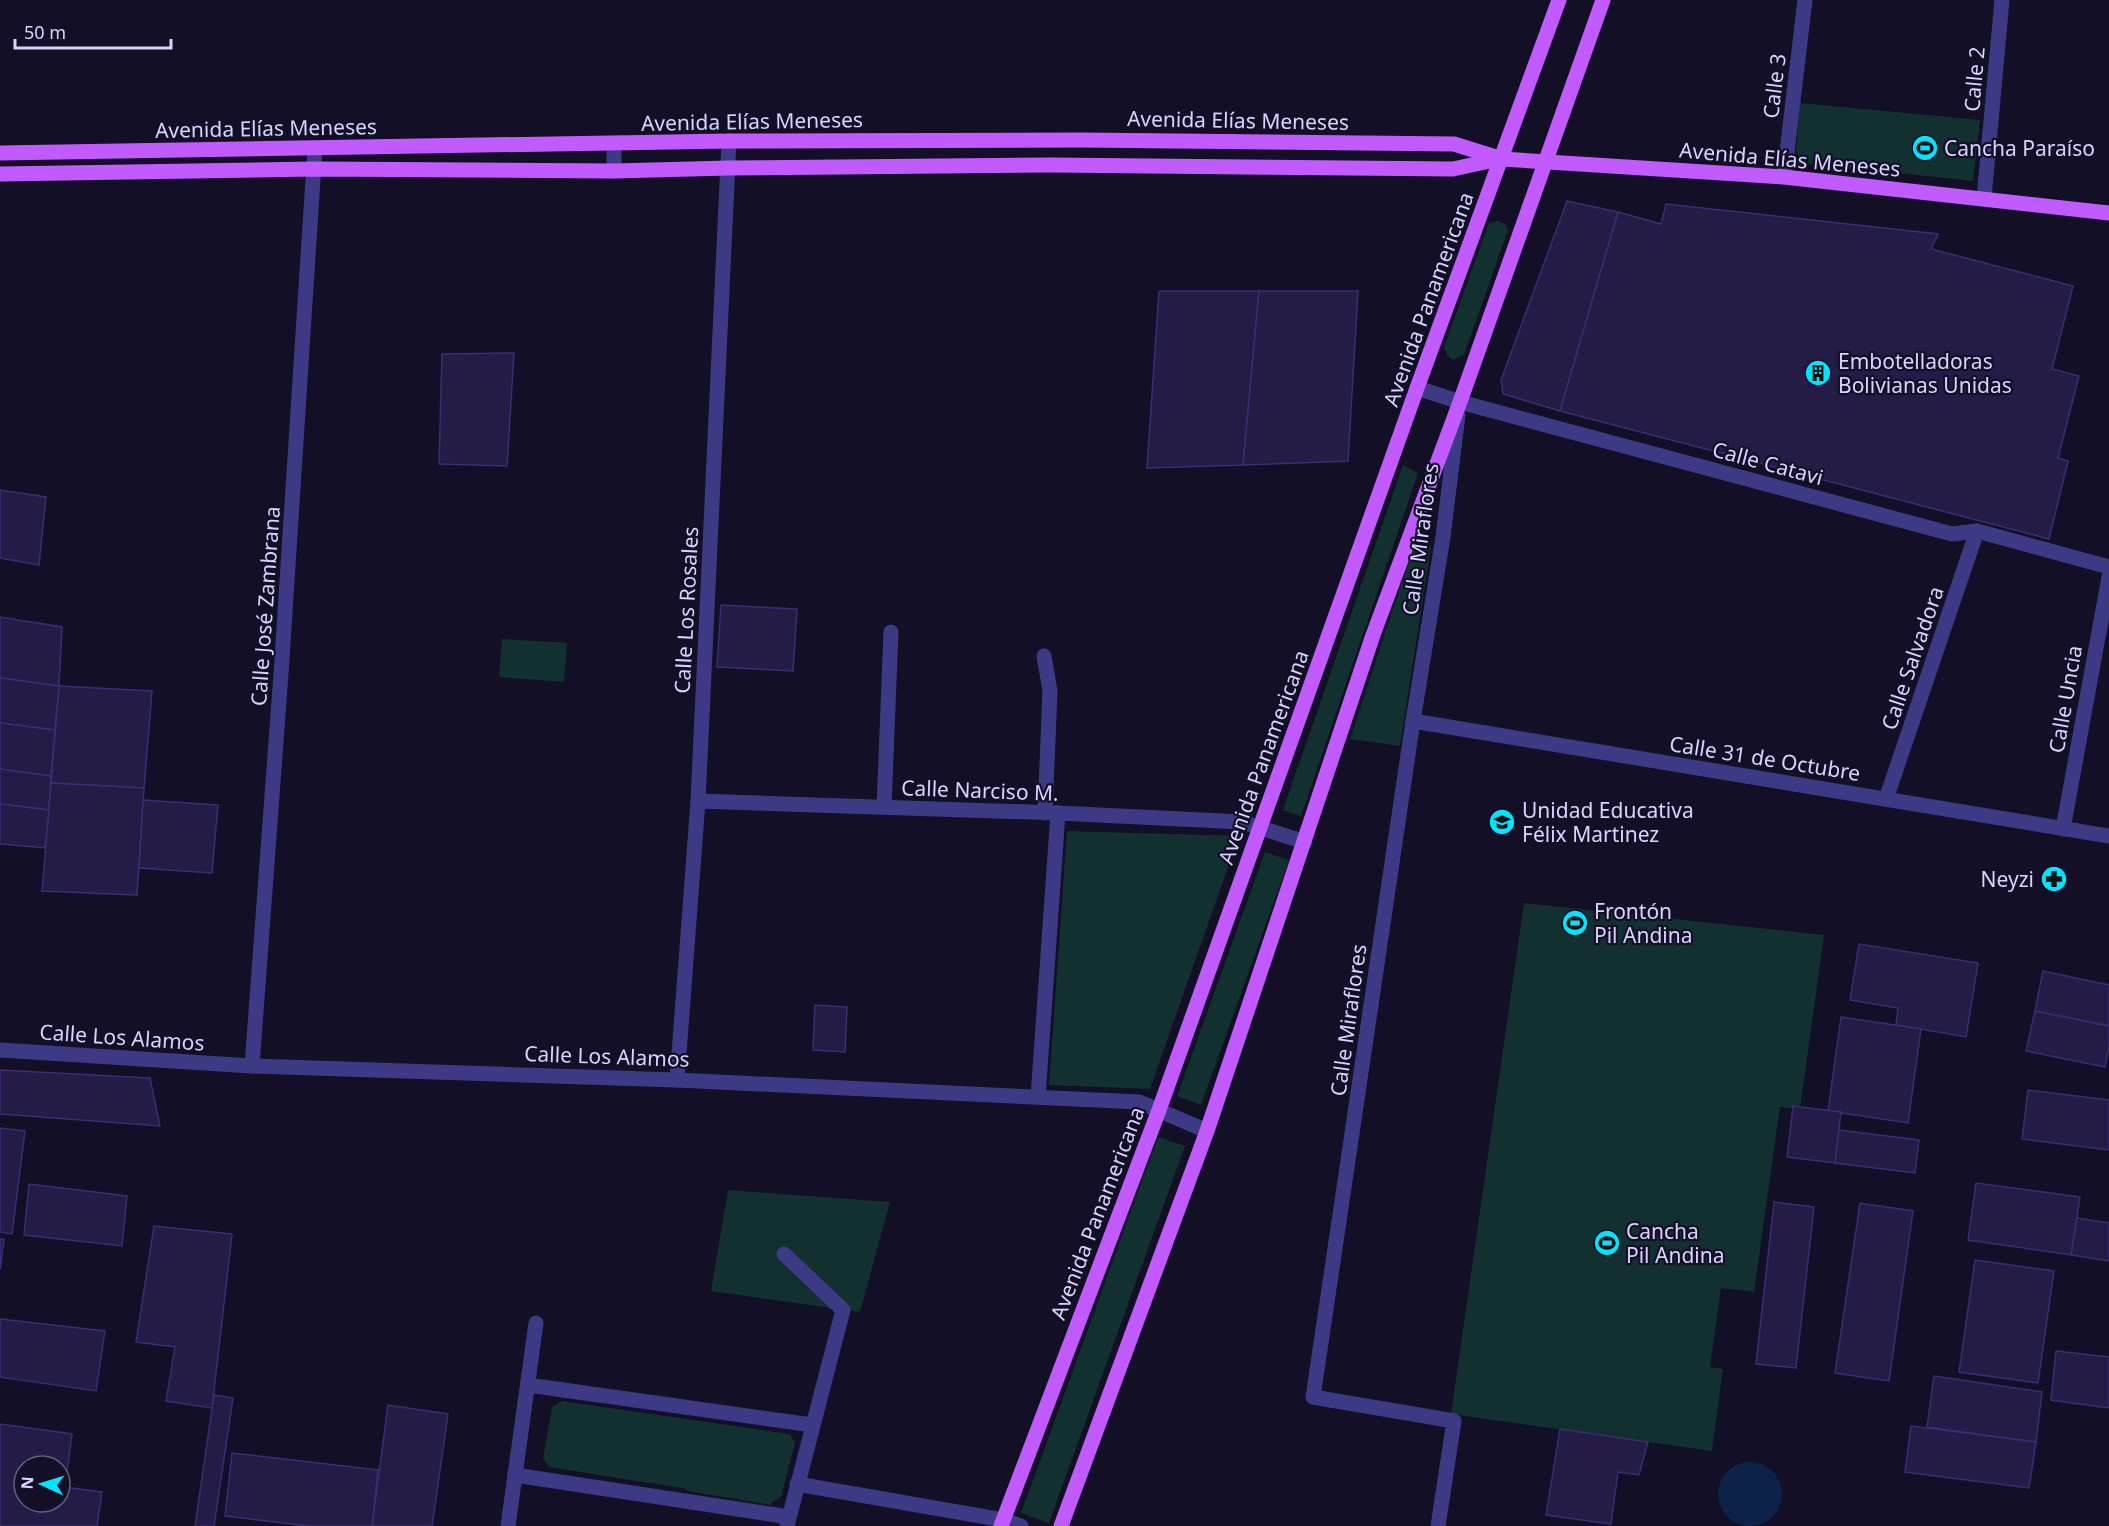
<svg xmlns="http://www.w3.org/2000/svg" width="2109" height="1526" viewBox="0 0 2109 1526" font-family="'Noto Sans',sans-serif">
	<style>
		.green { fill: #12302f }
		.water { fill: #0c2248 }
		.building { fill: #241b47; stroke: #3b2d73; stroke-width: 1.5; fill-rule: evenodd }
		.lines { fill: none; stroke-linecap: round; stroke-linejoin: round }
		.minor { stroke: #3d3a85; stroke-width: 15 }
		.major { stroke: #c25bff; stroke-width: 15 }
		.labels { text-anchor: middle; dominant-baseline: central; stroke-width: 4.5; stroke-linejoin: round; paint-order: stroke }
		.street-label { font-size: 21px; fill: #d9d4ff; stroke: #130f26 }
		.poi-label { font-size: 21px; fill: #d9d4ff; stroke: #130f26; text-anchor: start }
	</style>
	<rect width="100%" height="100%" fill="#130f26"/>
	<!-- green -->
	<g class="green">
		<polygon points="1800,103 1980,120 1973,181 1802,163 1796,151"/>
		<polygon points="1498,221 1505,224 1508,230 1464,355 1453,360 1447,355 1444,347 1489,223"/>
		<polygon points="1403,465 1418,473 1301,816 1283,810"/>
		<polygon points="1415,543 1431,547 1400,746 1350,739"/>
		<polygon points="502,639 567,643 564,682 499,677"/>
		<polygon points="1067,831 1239,836 1150,1089 1049,1085"/>
		<polygon points="1265,852 1289,860 1201,1105 1177,1096"/>
		<polygon points="1524,903 1824,935 1800,1109 1780,1107 1754,1292 1721,1288 1710,1367 1723,1369 1712,1451 1451,1414"/>
		<polygon points="1158,1137 1185,1146 1049,1523 1021,1513"/>
		<polygon points="728,1190 890,1202 860,1312 711,1291"/>
		<polygon points="562,1401 790,1434 795,1443 781,1497 772,1502 772,1505 687,1491 687,1489 549,1467 543,1459 552,1407"/>
	</g>
	<!-- water -->
	<circle class="water" cx="1750" cy="1494" r="32"/>
	<!-- building -->
	<g class="building">
		<polygon points="1567,201 1618,212 1560,411 1503,394 1501,380"/>
		<polygon points="1666,204 1938,234 1931,249 2073,286 2052,369 2079,376 2058,458 2068,461 2049,539 1560,411 1618,212 1661,224"/>
		<polygon points="1159,291 1259,291 1243,465 1147,468"/>
		<polygon points="1259,291 1358,291 1348,461 1243,465"/>
		<polygon points="514,353 507,466 439,464 442,354"/>
		<polygon points="0,490 46,497 39,565 0,558"/>
		<polygon points="721,605 797,609 793,671 717,667"/>
		<polygon points="0,617 62,627 59,686 0,678"/>
		<polygon points="0,678 59,686 55,730 0,723"/>
		<polygon points="59,686 152,691 144,788 51,783"/>
		<polygon points="0,723 55,730 51,776 0,769"/>
		<polygon points="0,769 51,776 49,810 0,804"/>
		<polygon points="51,783 144,788 137,895 42,891"/>
		<polygon points="143,800 218,805 212,873 139,868"/>
		<polygon points="0,804 49,810 45,848 0,844"/>
		<polygon points="1859,944 1978,963 1966,1037 1896,1025 1898,1008 1850,1000"/>
		<polygon points="2043,971 2109,985 2109,1026 2035,1011"/>
		<polygon points="815,1005 847,1007 845,1052 813,1050"/>
		<polygon points="2035,1011 2109,1026 2109,1046 2105,1067 2026,1051"/>
		<polygon points="1841,1017 1921,1029 1908,1123 1828,1111"/>
		<polygon points="0,1070 150,1078 160,1126 0,1114"/>
		<polygon points="2028,1090 2109,1100 2109,1150 2022,1139"/>
		<polygon points="1793,1106 1841,1112 1835,1163 1787,1157"/>
		<polygon points="0,1128 25,1131 12,1234 0,1232"/>
		<polygon points="1839,1130 1919,1140 1915,1173 1835,1163"/>
		<polygon points="1976,1183 2080,1197 2071,1255 1968,1240"/>
		<polygon points="29,1184 127,1196 122,1246 24,1235"/>
		<polygon points="1774,1202 1814,1207 1796,1368 1756,1364"/>
		<polygon points="1860,1203 1913,1211 1889,1381 1835,1373"/>
		<polygon points="2077,1218 2109,1223 2109,1261 2071,1255"/>
		<polygon points="154,1226 232,1234 212,1408 166,1401 175,1347 136,1342"/>
		<polygon points="0,1239 4,1239 0,1270"/>
		<polygon points="1975,1260 2054,1271 2038,1383 1959,1372"/>
		<polygon points="0,1319 105,1331 96,1391 0,1377"/>
		<polygon points="2056,1351 2109,1357 2109,1408 2051,1400"/>
		<polygon points="1934,1376 2042,1392 2036,1442 1927,1427"/>
		<polygon points="214,1395 233,1398 214,1526 195,1526"/>
		<polygon points="388,1405 448,1414 432,1526 372,1526"/>
		<path d="M0,1424l72,10 -7,53 37,5 -5,34h-97zM24,1466h36v36h-36z"/>
		<polygon points="1911,1426 2036,1442 2029,1488 1905,1472"/>
		<polygon points="1560,1429 1648,1442 1639,1475 1618,1472 1611,1524 1546,1515"/>
		<polygon points="232,1453 378,1470 372,1526 309,1526 225,1516"/>
	</g>
	<g class="lines">
		<!-- minor -->
		<g class="minor">
			<polyline points="614,171 614,145"/>
			<polyline points="1784,177 1805,0"/>
			<polyline points="1984,198 2002,0"/>
			<polyline points="1417,388 1460,402 1952,534 1977,531 2109,567"/>
			<polyline points="1044,656 1050,691 1045,813"/>
			<polyline points="1413,721 2109,836"/>
			<polyline points="1886,799 1977,531"/>
			<polyline points="698,801 1058,813 1242,822 1305,842"/>
			<polyline points="884,807 891,632"/>
			<polyline points="2063,829 2109,577"/>
			<polyline points="0,1050 252,1066 677,1080 1139,1102 1207,1131"/>
			<polyline points="252,1066 281,674 315,148"/>
			<polyline points="677,1080 698,801 729,141"/>
			<polyline points="1038,1097 1058,813"/>
			<polyline points="784,1254 843,1310 787,1526"/>
			<polyline points="528,1385 812,1425"/>
			<polyline points="515,1475 789,1517"/>
			<polyline points="797,1484 1003,1520 1021,1526"/>
			<polyline points="508,1526 536,1323"/>
			<polyline points="1438,1526 1454,1421 1313,1397 1413,721 1443,537 1458,415"/>
		</g>
		<!-- major -->
		<g class="major">
			<polyline points="0,153 729,141 1081,140 1454,144 1502,159 1784,177 2109,213"/>
			<polyline points="0,174 314,169 614,171 729,168 1052,165 1453,169 1499,159"/>
			<polyline points="1001,1526 1159,1110 1417,388 1559,0"/>
			<polyline points="1061,1526 1207,1131 1373,635 1460,402 1603,0"/>
		</g>
	</g>
	<!-- icons -->
	<defs>
		<g id="stadium-disc" transform="scale(1.35)"><circle r="9.5" fill="#00e5ff" stroke="#130f26"/><path d="M0-5a6.5 5 0 1 0 0 10a6.5 5 0 1 0 0-10ZM-3.5-1.8h7v3.6h-7Z" fill="#111"/></g>
		<g id="building-disc" transform="scale(1.35)"><circle r="9.5" fill="#00e5ff" stroke="#130f26"/><path d="M-4-6H4V6H1V3H-1V6H-4ZM-2.5-4.3h1.7v1.8h-1.7ZM.8-4.3h1.7v1.8H.8ZM-2.5-1h1.7V.8h-1.7ZM.8-1h1.7V.8H.8Z" fill="#111"/></g>
		<g id="school-disc" transform="scale(1.35)"><circle r="9.5" fill="#00e5ff" stroke="#130f26"/><path d="M0-5L7-2L0 1L-7-2ZM-4 1L0 2.5L4 1V4Q0 6-4 4Z" fill="#111"/></g>
		<g id="pharmacy-disc" transform="scale(1.35)"><circle r="9.5" fill="#00e5ff" stroke="#130f26"/><path d="M-2-6h4v4h4v4h-4v4h-4v-4h-4v-4h4Z" fill="#111"/></g>
	</defs>
	<g fill-rule="evenodd">
		<use href="#stadium-disc" x="1925" y="148"/>
		<use href="#building-disc" x="1818" y="373"/>
		<use href="#school-disc" x="1502" y="822"/>
		<use href="#pharmacy-disc" x="2054" y="879"/>
		<use href="#stadium-disc" x="1575" y="923"/>
		<use href="#stadium-disc" x="1607" y="1243"/>
	</g>
	<g class="labels">
		<!-- street labels -->
		<g class="street-label">
			<text transform="translate(1974 79) rotate(-85)">Calle 2</text>
			<text transform="translate(1774 86) rotate(-83)">Calle 3</text>
			<text transform="translate(1238 120) rotate(1)">Avenida Elías Meneses</text>
			<text transform="translate(752 121) rotate(-1)">Avenida Elías Meneses</text>
			<text transform="translate(266 128) rotate(-1)">Avenida Elías Meneses</text>
			<text transform="translate(1790 159) rotate(5)">Avenida Elías Meneses</text>
			<text transform="translate(1428 299) rotate(-70)">Avenida Panamericana</text>
			<text transform="translate(1768 463) rotate(15)">Calle Catavi</text>
			<text transform="translate(1420 539) rotate(-82)">Calle Miraflores</text>
			<text transform="translate(265 606) rotate(-86)">Calle José Zambrana</text>
			<text transform="translate(686 610) rotate(-87)">Calle Los Rosales</text>
			<text transform="translate(1912 658) rotate(-71)">Calle Salvadora</text>
			<text transform="translate(2065 699) rotate(-80)">Calle Uncia</text>
			<text transform="translate(1263 757) rotate(-70)">Avenida Panamericana</text>
			<text transform="translate(1765 758) rotate(9)">Calle 31 de Octubre</text>
			<text transform="translate(980 790) rotate(2)">Calle Narciso M.</text>
			<text transform="translate(1348 1020) rotate(-82)">Calle Miraflores</text>
			<text transform="translate(122 1037) rotate(4)">Calle Los Alamos</text>
			<text transform="translate(607 1056) rotate(2)">Calle Los Alamos</text>
			<text transform="translate(1097 1213) rotate(-69)">Avenida Panamericana</text>
		</g>
		<!-- poi labels -->
		<g class="poi-label">
			<text x="1944" y="148">Cancha Paraíso</text>
			<text x="1838" y="361">Embotelladoras<tspan x="1838" dy="24">Bolivianas Unidas</tspan></text>
			<text x="1522" y="810">Unidad Educativa<tspan x="1522" dy="24">Félix Martinez</tspan></text>
			<text x="2034" y="879" text-anchor="end">Neyzi</text>
			<text x="1594" y="911">Frontón<tspan x="1594" dy="24">Pil Andina</tspan></text>
			<text x="1626" y="1231">Cancha<tspan x="1626" dy="24">Pil Andina</tspan></text>
		</g>
	</g>
	<!-- north arrow -->
	<g transform="translate(42 1484) rotate(274)"><circle r="28" fill="#130f26" stroke="#625e7d" stroke-width="1.5"/>
	<path d="M0-4.5L10 22L0 15L-10 22Z" fill="#00e5ff"/>
	<text y="-9" font-size="16" font-weight="bold" text-anchor="middle" fill="#d9d4ff">N</text>
	</g>
	<!-- scale -->
	<path d="M15 39v9h156v-9" fill="none" stroke="#d9d4ff" stroke-width="3"/>
	<text x="24" y="39" font-size="18" fill="#d9d4ff" stroke="#130f26" stroke-width="4.5" paint-order="stroke">50 m</text>
</svg>
